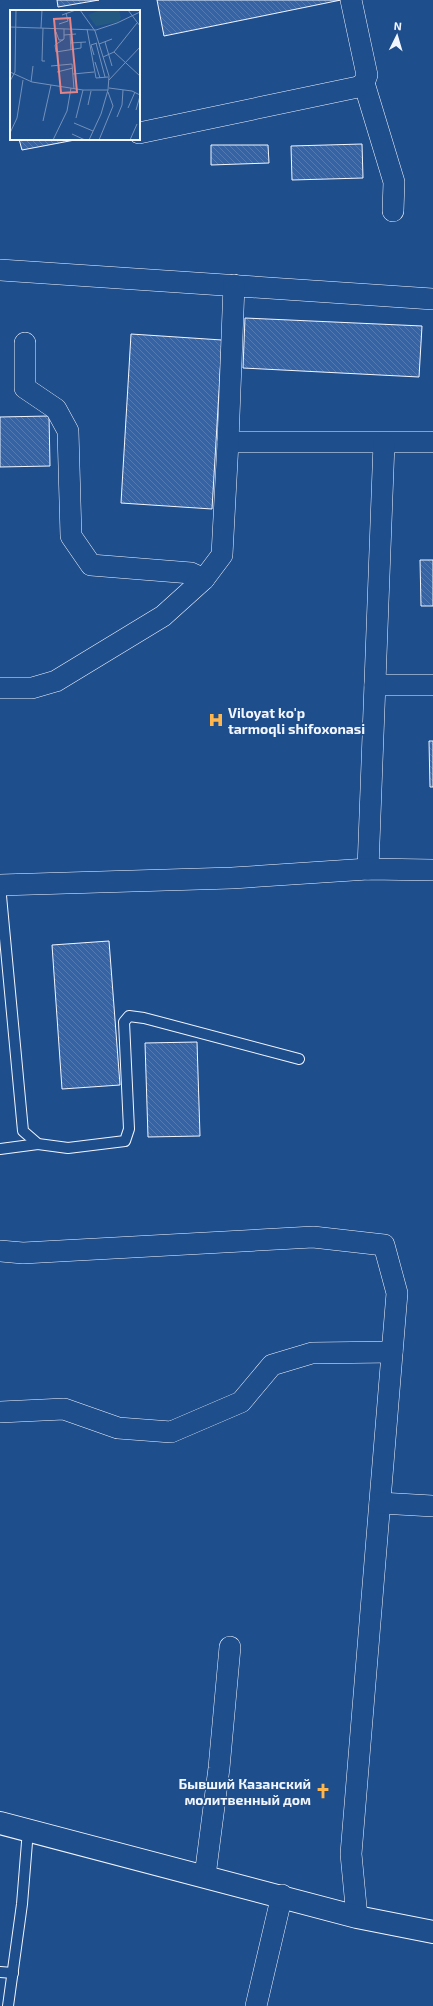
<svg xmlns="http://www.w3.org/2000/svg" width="433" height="2006" viewBox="0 0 433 2006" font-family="'Exo 2',sans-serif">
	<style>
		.building { fill: url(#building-back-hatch); stroke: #f2f6ff }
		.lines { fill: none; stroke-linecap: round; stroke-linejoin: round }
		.lane-casing { stroke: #f2f6ff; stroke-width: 12 }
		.street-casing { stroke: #f2f6ff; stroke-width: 22 }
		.secondary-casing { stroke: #f2f6ff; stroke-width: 24 }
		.lane { stroke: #1f4e8c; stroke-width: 10 }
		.street { stroke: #1f4e8c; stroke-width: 21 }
		.secondary { stroke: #1f4e8c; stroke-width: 22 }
		.labels { text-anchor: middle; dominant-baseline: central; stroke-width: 3; stroke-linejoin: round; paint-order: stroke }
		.poi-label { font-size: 14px; font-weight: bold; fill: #f2f6ff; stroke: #1f4e8c; text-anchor: start }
		.inset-road { fill: none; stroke: #7391ba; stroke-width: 1 }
		.view { fill: #e38589; fill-opacity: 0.15; stroke: #e38589; stroke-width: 2 }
		.inset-edge { fill: none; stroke: #f2f6ff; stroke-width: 2 }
	</style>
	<defs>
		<pattern id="building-back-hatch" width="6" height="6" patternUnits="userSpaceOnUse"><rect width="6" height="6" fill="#3563a3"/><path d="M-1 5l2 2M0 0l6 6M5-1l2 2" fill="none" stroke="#537ab1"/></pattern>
	</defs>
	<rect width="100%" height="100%" fill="#1f4e8c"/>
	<!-- building -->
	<g class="building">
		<polygon points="57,0 99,0 58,7"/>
		<polygon points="157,0 341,0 164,36"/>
		<polygon points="19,139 80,139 22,150"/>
		<polygon points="362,144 363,178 292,180 291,146"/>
		<polygon points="211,145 268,145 269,163 211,165"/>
		<polygon points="245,318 422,326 419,377 243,368"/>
		<polygon points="131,334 222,340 212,509 121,503"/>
		<polygon points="49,416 50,466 0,467 0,417"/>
		<polygon points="420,560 433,560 433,606 421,606"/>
		<polygon points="429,741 433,741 433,787 430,787"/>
		<polygon points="109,941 120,1085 62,1089 52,945"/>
		<polygon points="197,1042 200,1136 148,1137 145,1043"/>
	</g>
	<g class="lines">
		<!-- lane casing -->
		<g class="lane-casing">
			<g id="lane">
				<polyline points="0,885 23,1131 38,1144 68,1148 125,1141 129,1129 124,1022 129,1016 144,1018 299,1059"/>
				<polyline points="0,1149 38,1144"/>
				<polyline points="0,1972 13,1973"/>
				<polyline points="8,2006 22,1904 28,1830"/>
			</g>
		</g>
		<!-- street casing -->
		<g class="street-casing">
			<g id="street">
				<polyline points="364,83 394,182 393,211"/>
				<polyline points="139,133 358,87 364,83 367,75 351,0"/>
				<polyline points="0,270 433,299"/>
				<polyline points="25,343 25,388 56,409 68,431 71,536 91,565 191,573 204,579"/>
				<polyline points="228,442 433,442"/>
				<polyline points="375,685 433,685"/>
				<polyline points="0,688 32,688 56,681 163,616 204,579 222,555 228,442 234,285"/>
				<polyline points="368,869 384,443"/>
				<polyline points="0,885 232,878 368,869 433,870"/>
				<polyline points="0,1251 23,1253 313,1237 384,1245 397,1293 351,1854 357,1917"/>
				<polyline points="0,1412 64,1409 118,1428 171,1432 241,1402 272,1365 312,1353 392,1352"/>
				<polyline points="380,1503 433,1506"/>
				<polyline points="205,1876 219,1768 230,1647"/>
				<polyline points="256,2006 282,1895"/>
			</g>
		</g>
		<!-- secondary casing -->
		<g class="secondary-casing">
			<polyline id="secondary" points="0,1823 357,1917 433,1932"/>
		</g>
		<!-- lane -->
		<use href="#lane" class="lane"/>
		<!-- street -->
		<use href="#street" class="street"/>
		<!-- secondary -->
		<use href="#secondary" class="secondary"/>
	</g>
	<!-- icons -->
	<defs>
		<g id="hospital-bare" transform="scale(1.2)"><path d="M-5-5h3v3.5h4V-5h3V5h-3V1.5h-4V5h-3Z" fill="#ffb74d" stroke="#1f4e8c" stroke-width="2.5" paint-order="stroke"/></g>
		<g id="church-bare" transform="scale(1.2)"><path d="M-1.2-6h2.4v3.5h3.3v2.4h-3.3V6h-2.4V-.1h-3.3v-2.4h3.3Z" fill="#ffb74d" stroke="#1f4e8c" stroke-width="2.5" paint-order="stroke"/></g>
	</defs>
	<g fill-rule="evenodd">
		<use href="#hospital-bare" x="216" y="720"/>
		<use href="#church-bare" x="323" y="1791"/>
	</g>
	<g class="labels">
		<!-- poi labels -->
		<g class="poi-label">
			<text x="228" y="712">Viloyat ko'p<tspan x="228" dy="16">tarmoqli shifoxonasi</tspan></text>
			<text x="311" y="1783" text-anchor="end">Бывший Казанский<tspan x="311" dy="16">молитвенный дом</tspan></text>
		</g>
	</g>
	<!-- overview -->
	<g transform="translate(10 10)">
		<rect width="130" height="130" fill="#1f4e8c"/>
		<path d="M90,0h19l2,8 -3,4 -22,4 -8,-11z" fill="#245a82"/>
		<path class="inset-road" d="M118,0l12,16M52,5l14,-5M49,14l9,-3 -2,-8M0,17l86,3 21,-7 23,-11M31,18l1,-18M33,18l-1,33h3M54,19v10l-9,6 1,7 25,-4v-6M77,19l9,49 12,-1M46,22l3,8h4M60,24l1,16M54,25l12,-1M95,32l7,24M60,33l16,-1M86,33l9,34M89,34l13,-5M104,42l26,24M84,45l-3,-10 6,-2M93,47l11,-5 23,-29M85,52l5,16M41,56l21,-2 2,25M0,62l22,10 51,8h25l1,-14 -14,-45 -15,-21M47,62l16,-4M63,64l21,-2M99,70l31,-33M0,71l5,-9 1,-62M21,72l2,-16M99,78l23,3 8,4M78,95l3,-14M118,98l7,-16M126,100l4,-14M107,107l5,-12 1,-15M66,108l7,-28M33,111l8,-36M64,113l19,8M0,123l7,-15 6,-38M62,124l13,6M43,130l14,-29 4,-23M79,130l12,-26 7,-24M89,130l14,-34 -5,-14M120,130l7,-16"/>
		<path class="view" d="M60,8l7,74 -16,1 -7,-74z"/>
		<rect width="130" height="130" class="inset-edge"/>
	</g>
	<!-- north arrow -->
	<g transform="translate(397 36) rotate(5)" stroke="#1f4e8c" stroke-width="3" paint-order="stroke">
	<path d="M0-3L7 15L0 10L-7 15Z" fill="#f2f6ff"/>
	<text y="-6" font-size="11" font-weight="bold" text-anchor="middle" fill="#f2f6ff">N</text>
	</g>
</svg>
